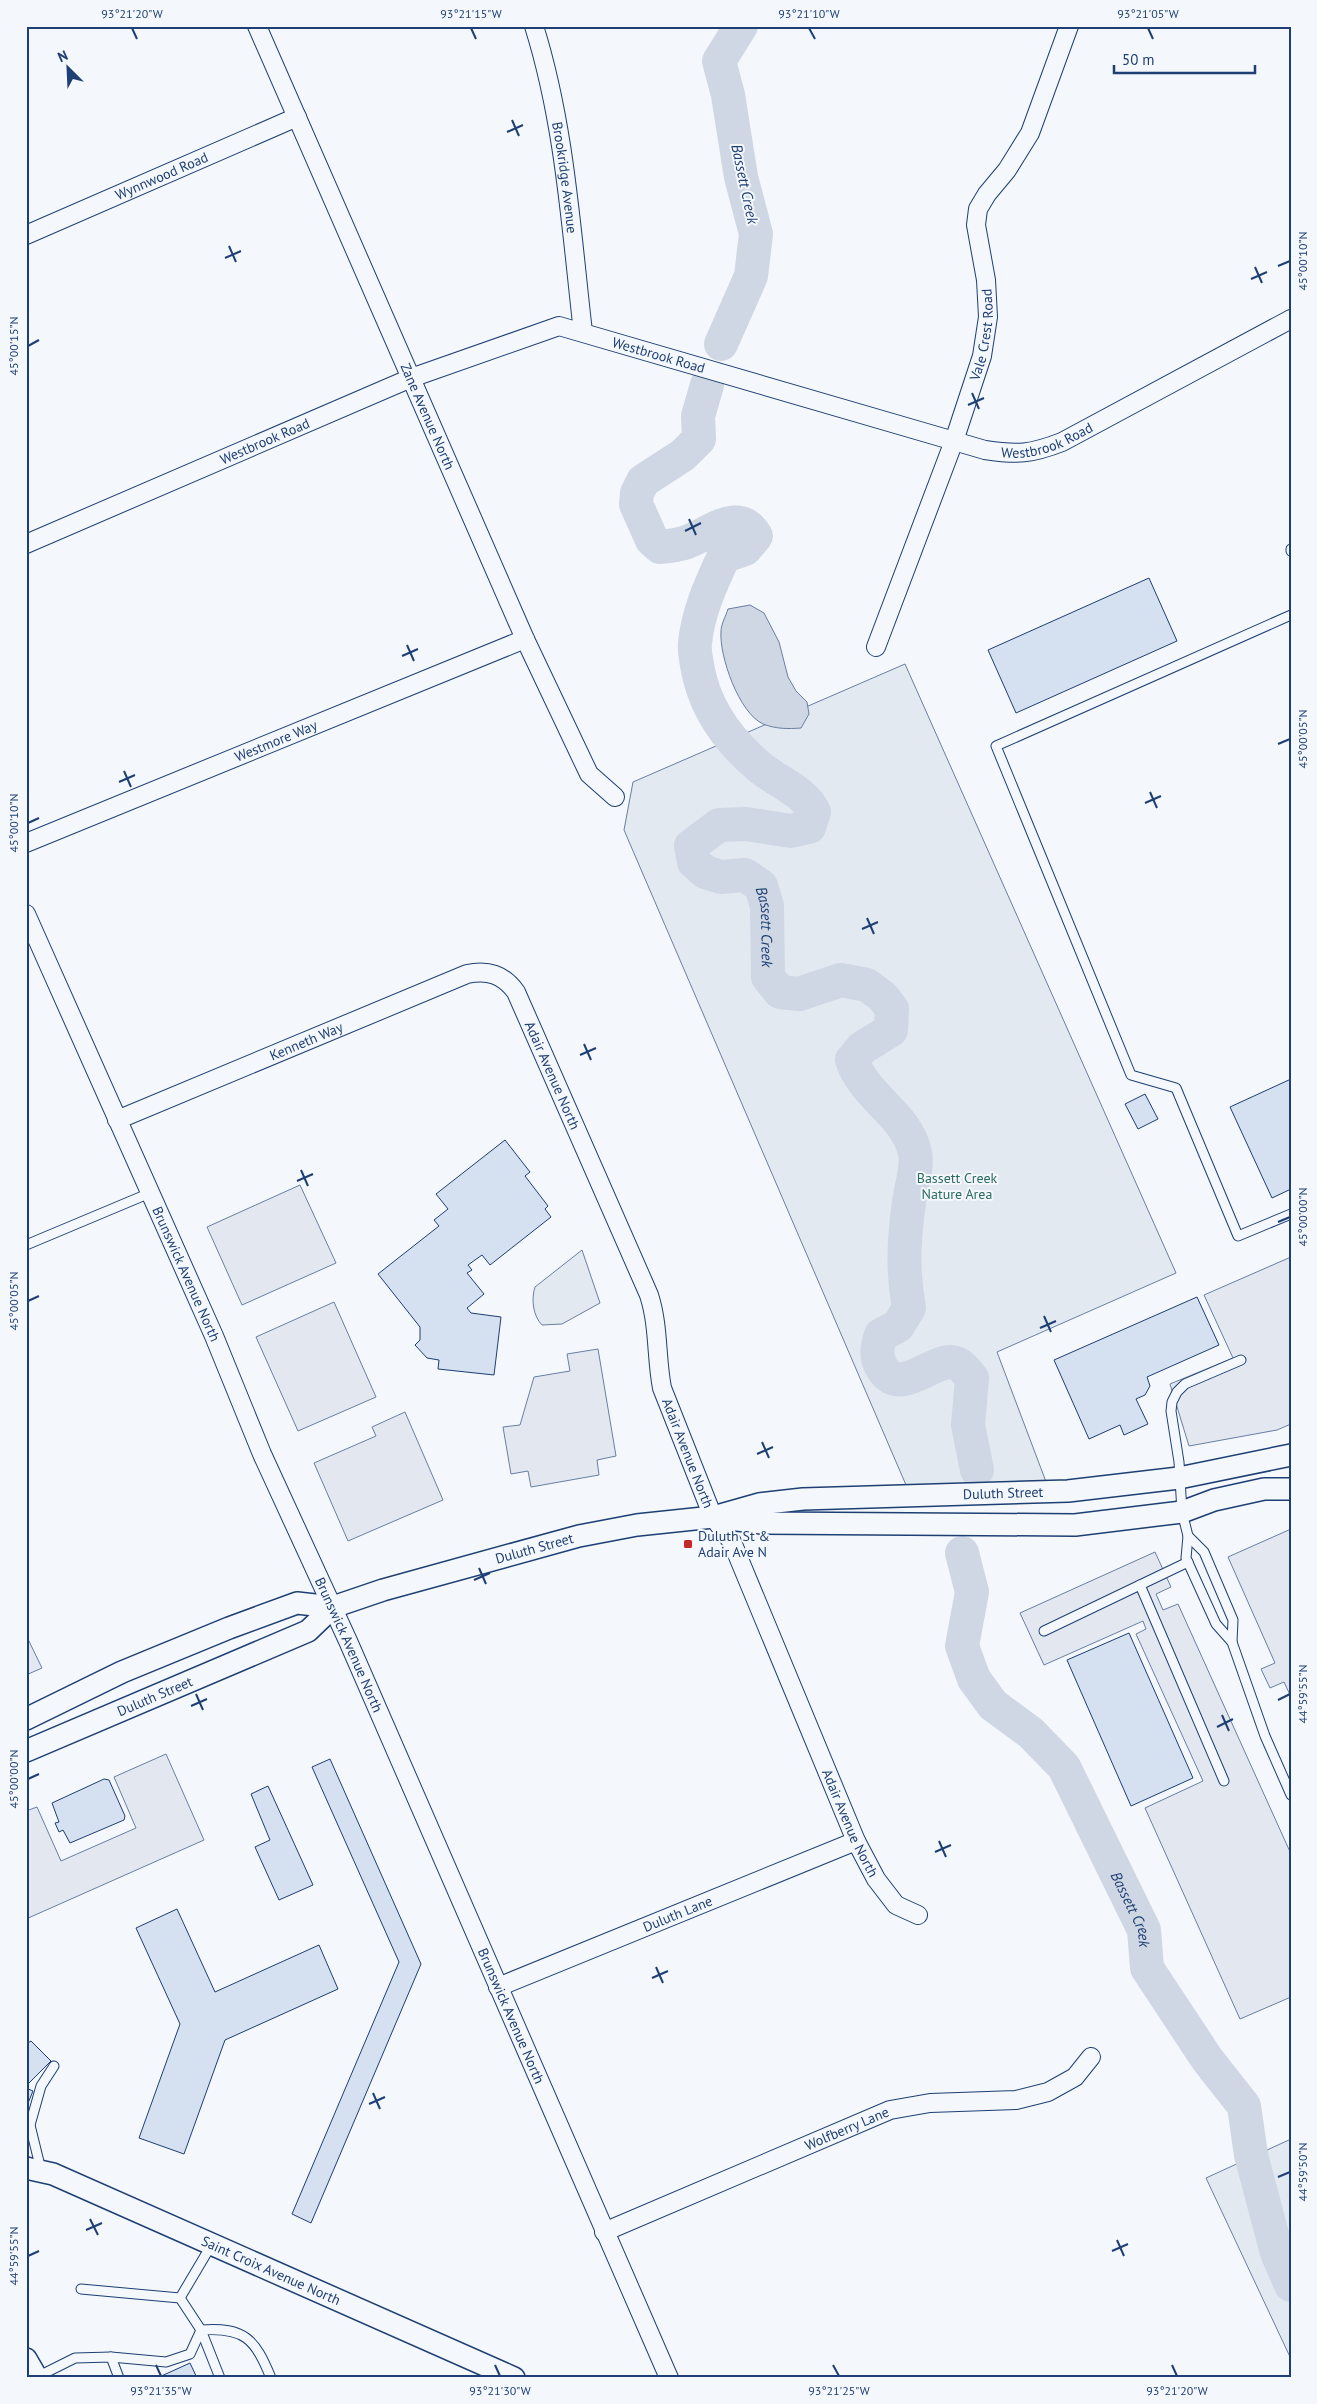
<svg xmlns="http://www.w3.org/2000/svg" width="1317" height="2404" viewBox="0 0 1317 2404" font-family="'PT Sans',sans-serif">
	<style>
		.green { fill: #e3e9f0; stroke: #687fa3 }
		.parking { fill: #e3e8f0; stroke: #687fa3 }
		.water { fill: #cfd7e4; stroke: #687fa3 }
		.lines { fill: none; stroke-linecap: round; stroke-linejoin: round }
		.river { stroke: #cfd7e4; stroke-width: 34 }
		.building { fill: #d5e0f0; stroke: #1d3f73 }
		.service-casing { stroke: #1d3f73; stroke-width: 11 }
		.minor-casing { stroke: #1d3f73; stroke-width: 20 }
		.tertiary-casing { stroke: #1d3f73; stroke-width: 24 }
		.service { stroke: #f4f7fb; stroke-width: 9 }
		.minor { stroke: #f4f7fb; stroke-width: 18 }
		.tertiary { stroke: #f4f7fb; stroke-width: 21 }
		.ticks { fill: none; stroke: #1d3f73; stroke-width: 2 }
		.poi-dot { fill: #c62828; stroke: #f4f7fb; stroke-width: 2 }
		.labels { text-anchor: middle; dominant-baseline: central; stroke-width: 4; stroke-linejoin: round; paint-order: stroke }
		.street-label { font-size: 14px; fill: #1d3f73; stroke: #f4f7fb }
		.park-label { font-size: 14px; fill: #2c6c60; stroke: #f4f7fb }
		.poi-label { font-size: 14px; fill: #1d3f73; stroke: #f4f7fb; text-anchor: start }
		.water-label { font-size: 15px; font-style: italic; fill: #1d3f73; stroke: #f4f7fb }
		.neatline { fill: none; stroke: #1d3f73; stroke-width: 2 }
		.ticks-label { font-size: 12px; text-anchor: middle; fill: #1d3f73 }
	</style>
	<rect width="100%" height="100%" fill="#f4f7fb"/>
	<!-- green -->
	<g class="green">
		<polygon points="905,664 1176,1273 997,1352 1048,1487 906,1485 624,830 633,782"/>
		<path d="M582,1250l18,53 -38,21 -20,1c-9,-9 -11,-26 -7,-38z"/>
		<polygon points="1291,2139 1291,2359 1206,2178"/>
	</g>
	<!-- parking -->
	<g class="parking">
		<polygon points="300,1185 336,1263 242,1305 207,1227"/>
		<polygon points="1291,1257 1291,1424 1277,1430 1189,1446 1170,1384 1233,1358 1204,1295"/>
		<polygon points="334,1302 376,1397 298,1431 256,1337"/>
		<polygon points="598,1349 616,1456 597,1460 599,1475 531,1487 528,1471 511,1474 503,1427 520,1425 534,1377 570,1371 567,1354"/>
		<polygon points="405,1412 443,1500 348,1541 314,1463 376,1436 372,1427"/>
		<polygon points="1291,1529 1291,1697 1284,1682 1270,1688 1261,1669 1275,1663 1228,1557"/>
		<polygon points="1155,1552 1171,1587 1156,1594 1163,1610 1178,1604 1291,1854 1291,1997 1240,2019 1145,1808 1203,1781 1136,1634 1146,1629 1143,1621 1044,1665 1020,1613"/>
		<polygon points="26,1635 42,1668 26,1675"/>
		<polygon points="166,1754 204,1840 26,1919 26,1811 37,1807 61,1861 136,1828 114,1777"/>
	</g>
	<!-- water -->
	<path class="water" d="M750,605l14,8 15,29 9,35 8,14 11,11 2,12 -8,14c-13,1 -25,1 -38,-4 -24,-11 -44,-68 -42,-93 0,-7 5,-15 7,-22z"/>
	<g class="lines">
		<!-- river -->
		<g class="river">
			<polyline points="721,344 751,276 756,234 741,177 728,95 719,61 741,26"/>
			<path id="s1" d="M707,385l-9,31 1,23 -16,16 -40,26 -6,12 -1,11 16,36 8,7c9,-1 19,-2 27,-5 23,-8 51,-36 69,-6l-11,13 -21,7c-13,28 -26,56 -29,87 -1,7 1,15 2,22 7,44 32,77 65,104 18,14 43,23 52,43l-5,15 -18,4 -45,-7 -27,1 -28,21 3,16 11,10 16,5 24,-2 16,11 6,20 1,71 12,15 19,2 42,-14 26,5 16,12 9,12 -1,21 -29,18 -10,12c12,37 55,54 63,93 3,14 -4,34 -6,49 -5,36 -7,69 0,106l-11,18 -17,9c-4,12 -6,21 1,33 18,29 46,-6 69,-6 10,1 15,9 21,16l-4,47 9,45"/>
			<path id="s2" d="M962,1553l10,39 -10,54 12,33 19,26 38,28 33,34 80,163 3,38 60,91 37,47 7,49 26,98 14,32"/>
		</g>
	</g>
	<!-- building -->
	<g class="building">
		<polygon points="1149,578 1177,641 1016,713 988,650"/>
		<polygon points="1291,1079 1291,1189 1272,1198 1230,1107"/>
		<polygon points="1145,1094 1158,1119 1138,1129 1125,1104"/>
		<polygon points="505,1140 530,1172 525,1176 548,1206 545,1209 551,1217 490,1265 482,1255 468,1265 472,1270 467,1273 484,1294 467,1308 471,1313 501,1317 494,1375 438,1369 439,1360 427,1358 415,1345 420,1340 420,1327 378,1274 439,1226 434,1220 448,1209 436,1194"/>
		<polygon points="1197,1297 1219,1345 1147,1377 1150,1386 1145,1395 1136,1399 1148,1424 1124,1435 1120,1425 1089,1439 1054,1360"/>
		<polygon points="1129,1633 1193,1778 1131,1806 1067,1660"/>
		<polygon points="330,1759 421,1964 311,2223 292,2214 399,1962 312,1767"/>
		<polygon points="104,1779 109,1780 125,1816 124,1820 70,1843 63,1830 59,1832 55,1823 59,1822 52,1803"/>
		<polygon points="268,1786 313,1885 279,1900 255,1847 270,1840 251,1794"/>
		<polygon points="177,1909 215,1992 319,1945 338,1989 225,2040 184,2154 139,2138 180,2024 136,1928"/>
		<polygon points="31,2041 51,2061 27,2085 26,2044"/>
		<polygon points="26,2088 33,2091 26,2108"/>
		<polygon points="190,2363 197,2378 157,2378"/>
	</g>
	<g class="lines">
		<!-- service casing -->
		<g class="service-casing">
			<g id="service">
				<polyline points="1291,549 1291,551"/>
				<polyline points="1291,615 996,746 1131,1075 1176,1088 1238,1236 1291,1214"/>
				<polyline points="26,1245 150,1193"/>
				<polyline points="1241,1360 1185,1384 1177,1392 1172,1402 1171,1411 1179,1462 1182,1512 1188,1536 1186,1558 1216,1624 1232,1642 1265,1736 1291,1795"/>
				<polyline points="1188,1536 1204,1552 1233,1620 1232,1642"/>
				<polyline points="1140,1585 1224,1781"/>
				<polyline points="1044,1631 1188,1562"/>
				<polyline points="26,2121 30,2125 41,2170"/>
				<polyline points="30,2125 41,2086 54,2066"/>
				<polyline points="81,2289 180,2298 212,2244"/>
				<polyline points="180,2298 201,2330 220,2378"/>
				<polyline points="111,2357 119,2378"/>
				<path d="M37,2377l38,-19 36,-1 55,5 24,-8 11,-24c44,-3 54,9 70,48"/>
			</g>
		</g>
		<!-- minor casing -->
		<g class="minor-casing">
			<g id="minor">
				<path id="s3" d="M257,26l268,613 64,135 26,23"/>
				<path id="s4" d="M534,26c31,99 37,203 49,306"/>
				<path id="s5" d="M26,235l271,-118"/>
				<path id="s6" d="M26,544l385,-166 148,-52 426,124c33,5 46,4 77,-8l229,-123"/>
				<path id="s7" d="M876,647l78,-206 28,-85 6,-39 -2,-37 -10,-55 2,-16 9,-15 20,-24 23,-37 39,-107"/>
				<path id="s8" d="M26,843l499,-204"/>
				<path id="s9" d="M26,914l188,422 48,118 86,187 321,737"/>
				<path id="s10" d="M117,1120l350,-146c21,-4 36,0 49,18l133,303c10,31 7,62 13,93l51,129 19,25 124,299 20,38 20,26 22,10"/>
				<path id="s11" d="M498,1987l358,-146"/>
				<path id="s12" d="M604,2232l286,-122 40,-7 86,-3 32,-8 27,-15 16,-20"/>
			</g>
		</g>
		<!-- tertiary casing -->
		<g class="tertiary-casing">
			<g id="tertiary">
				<polyline points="721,1518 762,1523 1075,1525 1182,1512 1214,1500 1264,1489 1291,1489"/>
				<path id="s13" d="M26,1719l96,-47 107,-44 68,-25 36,4 50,-17 196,-54 58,-11 76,-8 46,-13 44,-5 265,-8 111,-13 112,-23"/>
				<path id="s14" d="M26,1751l282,-120 25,-24"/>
				<path id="s15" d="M26,2168l27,6 461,204"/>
				<polyline points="26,2359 37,2378"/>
			</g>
		</g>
		<!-- service -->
		<use href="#service" class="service"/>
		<!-- minor -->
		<use href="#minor" class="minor"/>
		<!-- tertiary -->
		<use href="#tertiary" class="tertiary"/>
	</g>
	<!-- ticks -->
	<path class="ticks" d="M132,28l5,11M471,28l5,11M809,28l6,11M1148,28l5,11M512,120l7,16M507,132l16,-7M229,246l7,16M225,258l16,-7M1278,266l12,-5M1255,267l7,16M1251,279l16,-7M28,346l11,-6M972,393l7,16M968,405l16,-7M689,519l7,16M685,531l16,-8M407,645l7,16M402,656l16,-7M1278,744l12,-5M124,771l7,16M119,782l16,-7M1150,792l7,16M1145,803l16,-7M28,823l11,-5M867,918l7,16M862,929l16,-7M584,1044l7,16M580,1055l16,-7M301,1170l7,16M297,1181l16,-7M1278,1222l12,-5M28,1301l11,-5M1044,1316l7,16M1040,1328l16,-7M762,1442l7,16M757,1454l16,-7M479,1568l7,16M474,1580l16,-7M196,1694l7,16M1278,1700l12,-6M191,1706l16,-7M1222,1715l7,16M1217,1727l16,-8M28,1779l11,-5M939,1841l7,16M935,1852l16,-7M656,1967l7,16M652,1978l16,-7M373,2093l7,16M369,2104l16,-7M1278,2177l12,-5M90,2219l8,16M86,2230l16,-7M1117,2240l7,16M1112,2251l16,-7M28,2256l11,-5M156,2365l5,11M495,2365l5,11M833,2365l6,11M1172,2365l5,11"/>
	<!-- markers -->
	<rect class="poi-dot" x="683" y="1539" width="10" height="10" rx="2.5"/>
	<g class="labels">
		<!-- street labels -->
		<g class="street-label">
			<text stroke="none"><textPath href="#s5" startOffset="148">Wynnwood Road</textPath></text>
			<text stroke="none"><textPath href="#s4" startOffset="155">Brookridge Avenue</textPath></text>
			<text stroke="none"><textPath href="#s7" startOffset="331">Vale Crest Road</textPath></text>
			<text stroke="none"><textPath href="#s6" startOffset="680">Westbrook Road</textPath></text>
			<text stroke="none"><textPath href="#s3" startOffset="426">Zane Avenue North</textPath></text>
			<text stroke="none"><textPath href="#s6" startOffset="1084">Westbrook Road</textPath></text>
			<text stroke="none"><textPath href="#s6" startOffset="260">Westbrook Road</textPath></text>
			<text stroke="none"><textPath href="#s8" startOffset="270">Westmore Way</textPath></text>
			<text stroke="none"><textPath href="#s10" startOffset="205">Kenneth Way</textPath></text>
			<text stroke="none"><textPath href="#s10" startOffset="526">Adair Avenue North</textPath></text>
			<text stroke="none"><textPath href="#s9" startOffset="394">Brunswick Avenue North</textPath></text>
			<text stroke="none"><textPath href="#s10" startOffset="930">Adair Avenue North</textPath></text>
			<text stroke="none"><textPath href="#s13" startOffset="1015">Duluth Street</textPath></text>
			<text stroke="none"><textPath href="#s13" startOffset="541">Duluth Street</textPath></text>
			<text stroke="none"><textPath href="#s9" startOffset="799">Brunswick Avenue North</textPath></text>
			<text stroke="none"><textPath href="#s14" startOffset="140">Duluth Street</textPath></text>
			<text stroke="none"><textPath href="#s10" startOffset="1335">Adair Avenue North</textPath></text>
			<text stroke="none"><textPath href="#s11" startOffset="194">Duluth Lane</textPath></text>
			<text stroke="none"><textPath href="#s9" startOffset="1204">Brunswick Avenue North</textPath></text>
			<text stroke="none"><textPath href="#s12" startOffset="264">Wolfberry Lane</textPath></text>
			<text stroke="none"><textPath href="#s15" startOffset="266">Saint Croix Avenue North</textPath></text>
		</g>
		<!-- park labels -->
		<g class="park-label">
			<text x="957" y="1178">Bassett Creek<tspan x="957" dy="16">Nature Area</tspan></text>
		</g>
		<!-- poi labels -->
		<g class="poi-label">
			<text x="698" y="1536">Duluth St &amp;<tspan x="698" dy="16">Adair Ave N</tspan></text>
		</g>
		<!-- water labels -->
		<g class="water-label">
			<text transform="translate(745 184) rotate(78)">Bassett Creek</text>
			<text stroke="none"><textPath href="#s1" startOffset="928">Bassett Creek</textPath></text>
			<text stroke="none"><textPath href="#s2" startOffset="415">Bassett Creek</textPath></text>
		</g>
	</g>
	<!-- border -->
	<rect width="1317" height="2404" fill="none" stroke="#f4f7fb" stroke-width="55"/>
	<!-- north arrow -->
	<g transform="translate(68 68) rotate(336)" stroke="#f4f7fb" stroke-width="4" paint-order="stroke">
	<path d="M0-4L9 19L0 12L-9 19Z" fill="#1d3f73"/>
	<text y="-8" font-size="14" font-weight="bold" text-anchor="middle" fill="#1d3f73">N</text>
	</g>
	<!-- scale -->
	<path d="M1114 65v8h141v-8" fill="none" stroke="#1d3f73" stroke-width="2.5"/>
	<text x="1122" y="65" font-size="15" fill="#1d3f73" stroke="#f4f7fb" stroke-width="4" paint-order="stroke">50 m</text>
	<rect x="28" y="28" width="1262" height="2348" class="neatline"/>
	<g class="ticks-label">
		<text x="132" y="18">93°21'20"W</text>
		<text x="471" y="18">93°21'15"W</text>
		<text x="809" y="18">93°21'10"W</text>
		<text x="1148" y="18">93°21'05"W</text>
		<text transform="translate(1303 261) rotate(-90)" y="4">45°00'10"N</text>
		<text transform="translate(14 346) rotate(-90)" y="4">45°00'15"N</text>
		<text transform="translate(1303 739) rotate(-90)" y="4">45°00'05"N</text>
		<text transform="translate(14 823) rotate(-90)" y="4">45°00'10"N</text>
		<text transform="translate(1303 1217) rotate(-90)" y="4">45°00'00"N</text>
		<text transform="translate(14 1301) rotate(-90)" y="4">45°00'05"N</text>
		<text transform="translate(1303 1694) rotate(-90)" y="4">44°59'55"N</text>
		<text transform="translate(14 1779) rotate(-90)" y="4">45°00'00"N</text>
		<text transform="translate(1303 2172) rotate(-90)" y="4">44°59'50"N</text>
		<text transform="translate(14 2256) rotate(-90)" y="4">44°59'55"N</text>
		<text x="161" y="2395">93°21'35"W</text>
		<text x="500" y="2395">93°21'30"W</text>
		<text x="839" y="2395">93°21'25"W</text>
		<text x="1177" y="2395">93°21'20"W</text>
	</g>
</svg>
